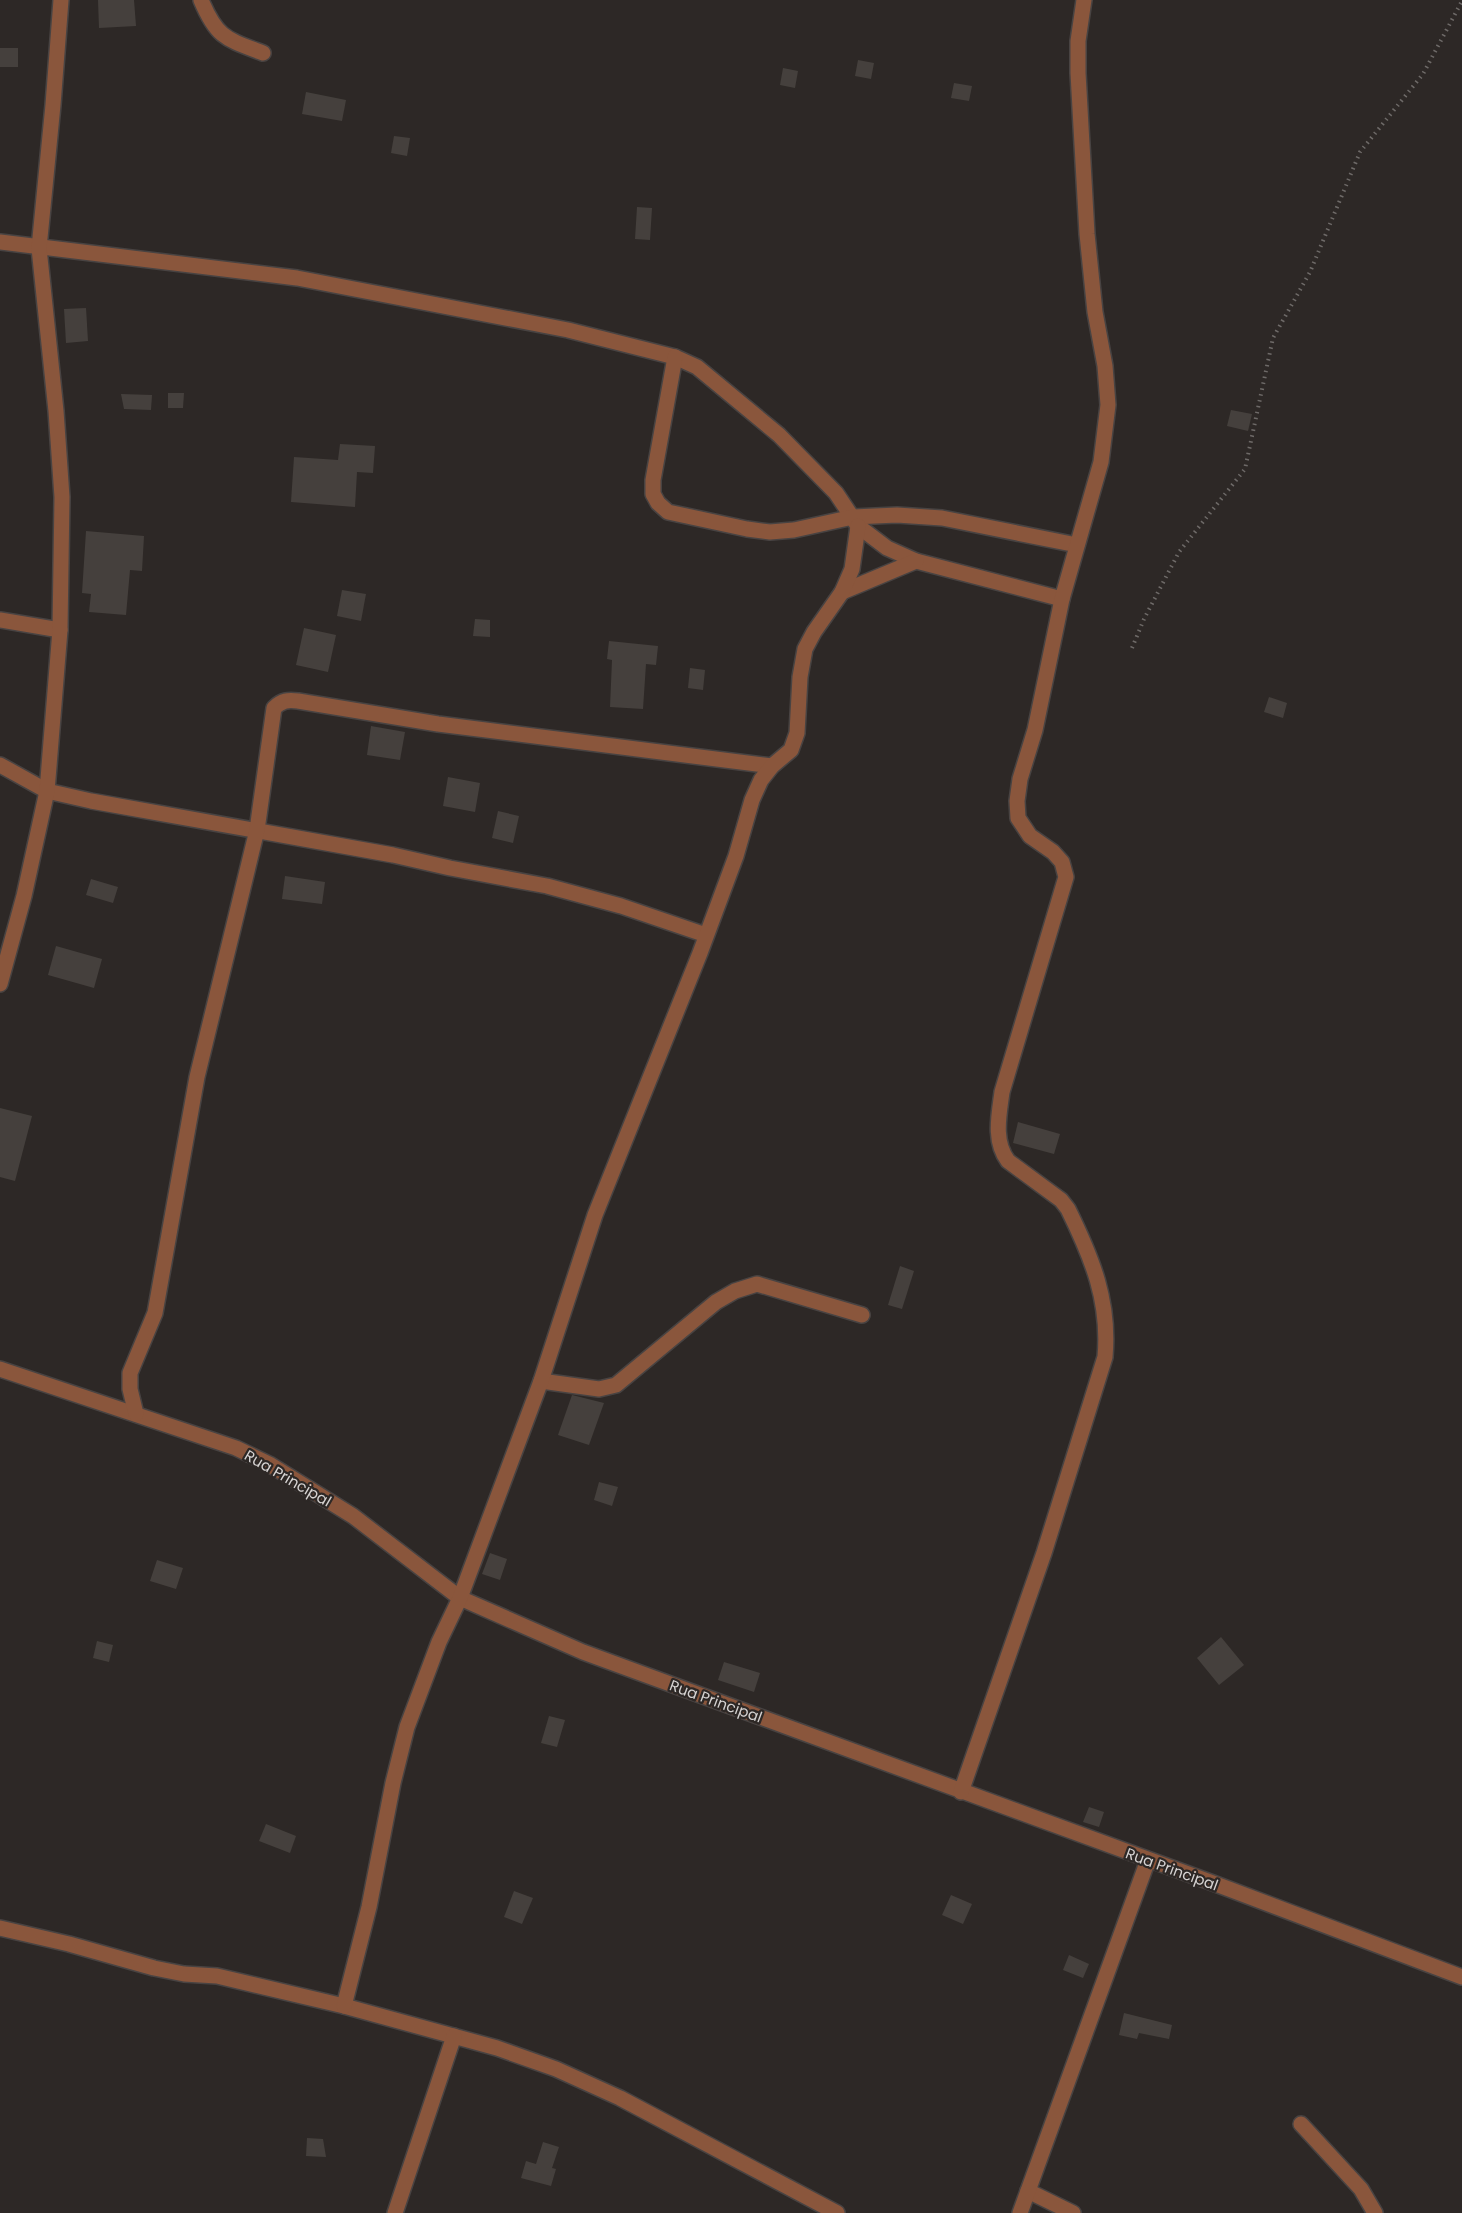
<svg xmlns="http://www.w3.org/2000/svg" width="1462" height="2213" viewBox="0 0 1462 2213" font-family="Poppins,sans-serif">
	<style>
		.building { fill: #45403d }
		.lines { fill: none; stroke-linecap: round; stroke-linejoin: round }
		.minor-casing { stroke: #484342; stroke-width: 18 }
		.path { stroke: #6e6a68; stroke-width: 4; stroke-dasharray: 1.5 4.5; stroke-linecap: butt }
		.minor { stroke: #8a563c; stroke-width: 15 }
		.labels { text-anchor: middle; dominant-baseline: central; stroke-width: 4.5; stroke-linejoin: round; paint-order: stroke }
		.street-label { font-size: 15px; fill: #d6d3d2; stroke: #2d2826 }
	</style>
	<rect width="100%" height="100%" fill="#2d2826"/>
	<!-- building -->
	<g class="building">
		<polygon points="98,0 134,0 136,26 99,28"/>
		<rect x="0" y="48" width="18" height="19"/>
		<polygon points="858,60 874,63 871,79 855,76"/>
		<polygon points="783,68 798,71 795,88 780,85"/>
		<polygon points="954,83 972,86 969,101 951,98"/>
		<polygon points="306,92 346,100 342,121 302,114"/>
		<polygon points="394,136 410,138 407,156 391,153"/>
		<polygon points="637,207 652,208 650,240 635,239"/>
		<polygon points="86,308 88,341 66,343 64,309"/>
		<polygon points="168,393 184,393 183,408 168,408"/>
		<polygon points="121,394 152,395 151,410 124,409"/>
		<polygon points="1231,410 1252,414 1248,431 1227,426"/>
		<polygon points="340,444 375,446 373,473 357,472 355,507 291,502 294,457 338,460"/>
		<polygon points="86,531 144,536 142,571 130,570 126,615 89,612 91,594 82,593"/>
		<polygon points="342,590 366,594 361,621 337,616"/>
		<polygon points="475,619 490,620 490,637 473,636"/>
		<polygon points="304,628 336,635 328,672 296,665"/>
		<polygon points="609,641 658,646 656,665 646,664 643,709 610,707 612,660 607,659"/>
		<polygon points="690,668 705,670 703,690 688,688"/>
		<polygon points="1269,697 1287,703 1283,718 1264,712"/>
		<polygon points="371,726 405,732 400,760 367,755"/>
		<polygon points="448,777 480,783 475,812 443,806"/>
		<polygon points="498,811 519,816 513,843 492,838"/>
		<polygon points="285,876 325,882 322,904 282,899"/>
		<polygon points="91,879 118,887 113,903 86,895"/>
		<polygon points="56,946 102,959 94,988 48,975"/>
		<polygon points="0,1108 32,1116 15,1181 0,1177"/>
		<polygon points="1018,1122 1060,1134 1054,1154 1013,1143"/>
		<polygon points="900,1266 914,1271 902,1309 888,1305"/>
		<polygon points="572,1395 604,1403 589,1445 558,1435"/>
		<polygon points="599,1482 618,1487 612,1506 594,1500"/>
		<polygon points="490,1553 507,1559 500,1580 482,1574"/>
		<polygon points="157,1560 183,1568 176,1589 150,1581"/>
		<polygon points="1221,1637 1244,1665 1219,1685 1197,1658"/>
		<polygon points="97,1641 113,1645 109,1662 93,1658"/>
		<polygon points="724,1662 760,1673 754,1692 718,1680"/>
		<polygon points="549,1716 565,1720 557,1747 541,1743"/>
		<polygon points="1089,1807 1104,1812 1099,1827 1083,1822"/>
		<polygon points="266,1824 296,1836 290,1853 259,1841"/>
		<polygon points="514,1891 533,1898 522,1924 504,1917"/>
		<polygon points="951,1895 972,1904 963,1924 942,1915"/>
		<polygon points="1069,1955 1089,1964 1083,1978 1063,1970"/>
		<polygon points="1124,2013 1172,2025 1169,2039 1139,2033 1137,2039 1119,2035"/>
		<polygon points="307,2138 323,2139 326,2157 306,2156"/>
		<polygon points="543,2142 559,2147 552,2168 556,2169 551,2186 521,2178 526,2161 536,2164"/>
	</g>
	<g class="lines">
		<!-- minor casing -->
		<g class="minor-casing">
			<g id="minor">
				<path d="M201,0c16,38 25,39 62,53"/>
				<polyline points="0,242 297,278 568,330 675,357 697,367 779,435 836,493 858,526 887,548 916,561 1062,599"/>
				<polyline points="675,357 653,480 653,494 658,503 668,512 747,529 770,532 794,530 853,517 897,515 942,518 1077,545"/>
				<polyline points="842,592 916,561"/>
				<polyline points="0,620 60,630"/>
				<polyline points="0,765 47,791 91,801 393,855 450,868 547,886 621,906 706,935"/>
				<polyline points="0,984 24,896 47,791 60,630 62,497 56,411 39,248 53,105 61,0"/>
				<polyline points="0,1369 236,1448 269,1464 353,1516 460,1598 583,1652 1213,1883 1462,1977"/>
				<polyline points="541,1381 599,1389 616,1385 716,1302 735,1291 757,1284 862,1315"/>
				<path d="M136,1414l-6,-25v-16l25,-60 42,-236 60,-247 17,-122c8,-8 14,-8 24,-7l140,23 334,42"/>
				<path d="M961,1792l83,-239 61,-196c5,-56 -13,-99 -37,-148l-7,-9 -53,-39c-15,-20 -9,-46 -6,-69l64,-215 -4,-15 -9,-10 -23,-16 -12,-18 -1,-17 3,-22 15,-49 27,-131 39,-137 7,-57 -3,-39 -10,-54 -8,-78 -9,-161v-32l6,-41"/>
				<polyline points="0,1928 69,1944 154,1968 184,1974 217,1976 344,2006 497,2048 556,2069 620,2098 837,2213"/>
				<polyline points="344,2006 369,1907 393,1783 407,1727 439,1642 460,1598 541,1381 595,1215 700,953 736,856 752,800 761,780 772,766 791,750 797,733 800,677 805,649 814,632 842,592 852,569 858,526"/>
				<polyline points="1301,2124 1361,2189 1375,2213"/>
				<polyline points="1028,2191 1073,2213"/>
				<polyline points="395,2213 454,2036"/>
				<polyline points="1020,2213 1148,1860"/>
			</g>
		</g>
		<!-- path -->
		<polyline class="path" points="1132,648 1144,619 1179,552 1245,469 1273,338 1310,272 1360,152 1423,74 1462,1"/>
		<!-- minor -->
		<use href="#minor" class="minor"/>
	</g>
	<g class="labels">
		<!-- street labels -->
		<g class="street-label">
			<text transform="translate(288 1478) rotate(30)">Rua Principal</text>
			<text transform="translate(716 1701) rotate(20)">Rua Principal</text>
			<text transform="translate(1172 1869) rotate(20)">Rua Principal</text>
		</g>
	</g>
</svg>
